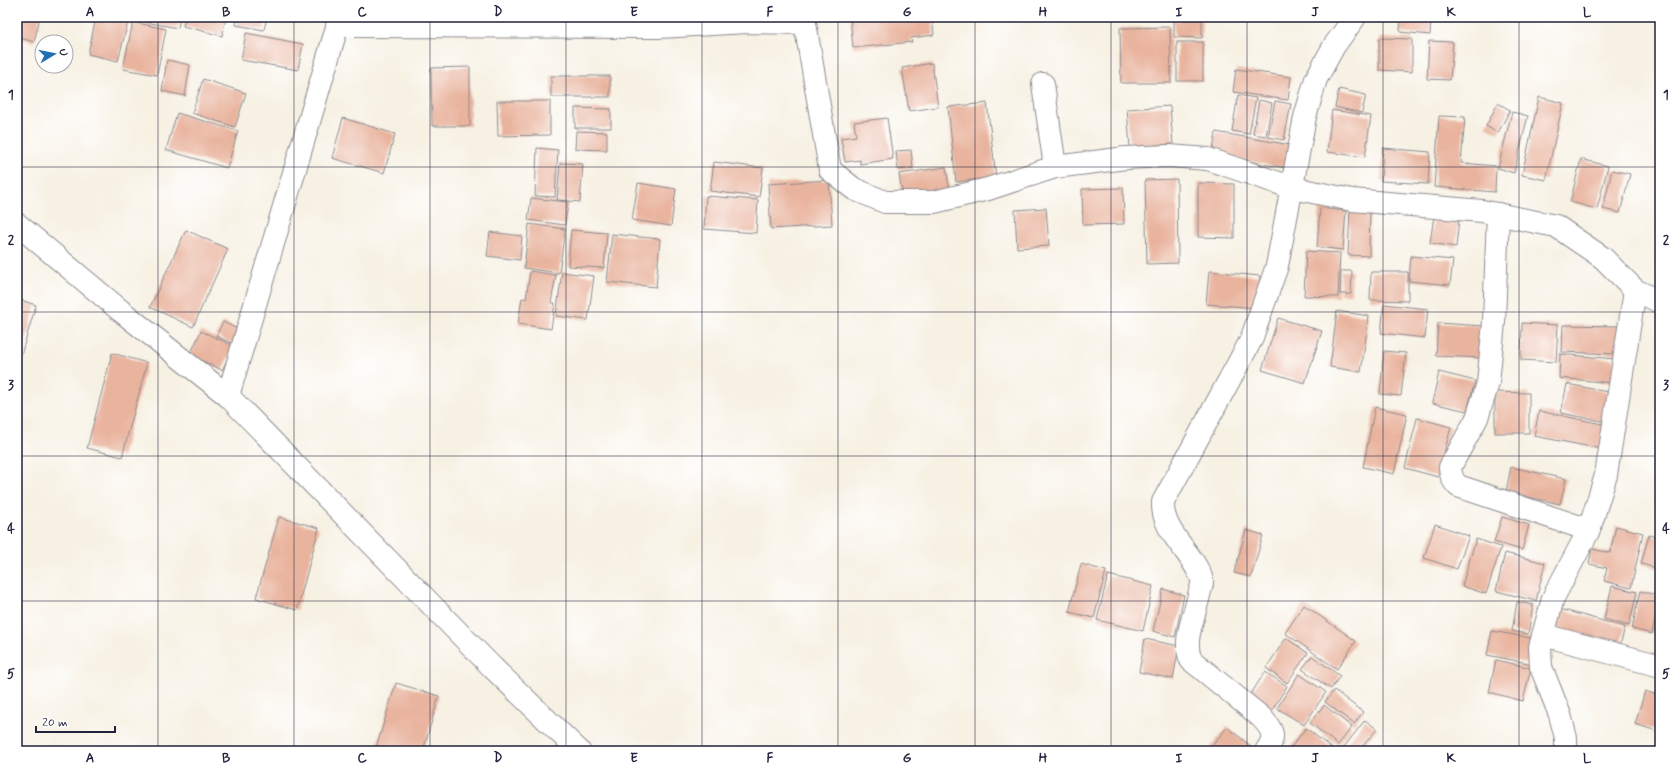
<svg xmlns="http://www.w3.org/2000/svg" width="1677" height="768" viewBox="0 0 1677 768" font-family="Mynerve,sans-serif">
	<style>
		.building { fill: #e9b49e }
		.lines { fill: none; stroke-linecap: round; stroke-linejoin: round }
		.minor-casing { stroke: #8c8a8f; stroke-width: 24 }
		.minor { stroke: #fff; stroke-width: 22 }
		.grid { fill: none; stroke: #22223b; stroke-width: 1; stroke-opacity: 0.55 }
		.neatline { fill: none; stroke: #22223b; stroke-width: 1.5 }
		.grid-label { font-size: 13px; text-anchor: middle; font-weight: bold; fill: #22223b }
	</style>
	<rect width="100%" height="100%" fill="#fff"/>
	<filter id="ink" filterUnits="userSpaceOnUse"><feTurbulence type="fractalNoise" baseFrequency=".025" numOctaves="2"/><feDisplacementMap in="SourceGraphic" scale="8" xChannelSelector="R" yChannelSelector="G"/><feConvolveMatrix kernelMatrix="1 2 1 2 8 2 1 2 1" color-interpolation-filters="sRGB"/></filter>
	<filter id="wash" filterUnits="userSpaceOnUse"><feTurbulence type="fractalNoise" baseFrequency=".012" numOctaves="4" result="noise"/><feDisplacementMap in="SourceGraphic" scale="16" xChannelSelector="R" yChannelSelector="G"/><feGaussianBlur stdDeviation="0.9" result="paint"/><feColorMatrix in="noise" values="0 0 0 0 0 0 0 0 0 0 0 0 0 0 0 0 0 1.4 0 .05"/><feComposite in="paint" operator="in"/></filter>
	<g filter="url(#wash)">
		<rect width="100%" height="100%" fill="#f7f1e3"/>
		<g id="blocks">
			<!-- building -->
			<g class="building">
				<polygon points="17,17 40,17 34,42 17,37"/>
				<polygon points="96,17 108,17 128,22 118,61 88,54"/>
				<polygon points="126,17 141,17 140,21"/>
				<polygon points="146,17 180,17 178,28 145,22"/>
				<polygon points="186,17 226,17 222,36 183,26"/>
				<polygon points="237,17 267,17 264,30 236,25"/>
				<polygon points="850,17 932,17 934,35 911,38 912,42 853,48"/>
				<polygon points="1401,17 1431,17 1430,35 1400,32"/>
				<polygon points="1174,20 1202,20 1202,38 1174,37"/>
				<polygon points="133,22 166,29 157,75 123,69"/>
				<polygon points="1170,27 1171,83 1121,83 1120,28"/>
				<polygon points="246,33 303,44 298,70 241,60"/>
				<polygon points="1379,38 1412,39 1412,72 1379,70"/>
				<polygon points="1429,41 1453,42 1450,80 1427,79"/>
				<rect x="1177" y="42" width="26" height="39"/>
				<polygon points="167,60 190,65 185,96 162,91"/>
				<polygon points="932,63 938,107 909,111 902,68"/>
				<polygon points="470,67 470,126 432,126 431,68"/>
				<polygon points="1236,69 1291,77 1288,100 1233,92"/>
				<rect x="551" y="76" width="59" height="21"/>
				<polygon points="203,79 246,93 235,127 192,113"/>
				<polygon points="1339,89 1366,95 1362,113 1335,107"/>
				<polygon points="1238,95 1256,98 1249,134 1232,131"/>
				<polygon points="1539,97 1563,103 1546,180 1522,175"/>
				<polygon points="1259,100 1272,103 1266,136 1253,134"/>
				<polygon points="497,101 550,101 550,135 498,136"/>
				<polygon points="1275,101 1291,104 1284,140 1268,137"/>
				<polygon points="987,103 996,177 956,182 948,107"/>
				<polygon points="1498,103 1510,110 1498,133 1486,126"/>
				<polygon points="1170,106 1173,144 1130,147 1127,109"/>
				<polygon points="575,108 611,109 611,128 575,128"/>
				<polygon points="1332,110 1371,116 1365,157 1327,152"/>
				<polygon points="1512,112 1528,116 1514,173 1498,168"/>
				<polygon points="177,113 238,131 227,168 166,150"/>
				<polygon points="1439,116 1465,117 1461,163 1496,166 1495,192 1434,187"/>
				<polygon points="343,118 395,134 384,173 332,158"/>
				<polygon points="887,118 893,159 860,164 860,160 845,162 841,138 856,136 854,122"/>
				<polygon points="576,131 607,132 607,150 575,149"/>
				<polygon points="1216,132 1296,146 1292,169 1212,155"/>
				<polygon points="537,148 558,150 555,197 535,196"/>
				<polygon points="1383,148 1430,152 1428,184 1381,181"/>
				<polygon points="911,150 913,168 898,170 896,151"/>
				<polygon points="1581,159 1608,166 1597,209 1570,202"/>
				<polygon points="714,162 763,168 759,197 710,191"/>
				<polygon points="560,163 583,164 580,202 557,200"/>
				<polygon points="946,167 950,192 903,198 899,174"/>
				<polygon points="1612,170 1630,174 1620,213 1603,209"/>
				<polygon points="1177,179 1178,263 1147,264 1145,180"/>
				<polygon points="829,180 832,225 771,229 768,184"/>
				<polygon points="638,183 676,189 671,226 632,220"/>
				<polygon points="1198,183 1234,184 1234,238 1198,237"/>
				<polygon points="1123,188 1124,224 1083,225 1082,189"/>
				<polygon points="706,196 758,200 756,233 704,229"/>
				<polygon points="531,198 568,202 565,225 528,220"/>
				<polygon points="1046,208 1049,246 1017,248 1015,210"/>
				<polygon points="1320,208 1346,211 1343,250 1317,247"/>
				<polygon points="1350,208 1370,208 1369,256 1348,255"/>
				<polygon points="1434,216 1459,219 1456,247 1430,243"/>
				<polygon points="529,224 565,229 559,273 524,268"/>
				<polygon points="186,230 228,249 193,327 150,307"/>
				<polygon points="571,230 607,233 604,268 568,266"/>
				<polygon points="490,232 522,236 520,260 487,256"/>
				<polygon points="612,234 660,239 656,287 607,282"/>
				<polygon points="1306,251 1340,253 1338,297 1304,296"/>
				<polygon points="1411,256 1453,260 1450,285 1409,281"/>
				<polygon points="530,271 556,275 551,303 555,303 551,329 518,324 522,298 526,299"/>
				<polygon points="1209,271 1260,276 1257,308 1206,304"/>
				<polygon points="1341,271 1352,271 1351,294 1340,294"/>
				<polygon points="562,272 594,276 588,320 556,316"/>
				<polygon points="1371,272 1408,272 1408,301 1370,300"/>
				<polygon points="17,299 36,305 21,355 17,353"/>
				<polygon points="1384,304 1428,309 1425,338 1381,333"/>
				<polygon points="1337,311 1369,316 1361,372 1330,367"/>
				<polygon points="1278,318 1322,331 1305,383 1262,370"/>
				<polygon points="223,322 242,331 236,345 216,336"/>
				<polygon points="1438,323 1484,326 1483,358 1436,356"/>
				<polygon points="1522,323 1558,325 1556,362 1521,360"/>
				<polygon points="1563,325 1618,326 1617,354 1562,352"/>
				<polygon points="201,331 234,346 222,370 190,355"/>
				<polygon points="1384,351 1406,353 1401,396 1380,394"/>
				<polygon points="112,353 147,363 122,457 87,448"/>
				<polygon points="1560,354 1615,359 1613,383 1559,378"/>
				<polygon points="1439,372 1475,381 1467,411 1432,403"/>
				<polygon points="1567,384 1613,393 1607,422 1561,413"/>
				<polygon points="1495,392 1529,393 1529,433 1495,433"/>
				<polygon points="1375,407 1407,414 1394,474 1363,467"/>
				<polygon points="1539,411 1612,426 1607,450 1534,436"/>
				<polygon points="1417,418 1451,427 1438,477 1405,468"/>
				<polygon points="1511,467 1566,479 1560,504 1506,492"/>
				<polygon points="279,517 319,528 297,610 256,598"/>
				<polygon points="1502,517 1529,525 1522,550 1494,542"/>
				<polygon points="1435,524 1469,536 1457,569 1424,558"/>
				<polygon points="1616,526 1643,533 1631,588 1604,581 1607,568 1589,564 1592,549 1610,553"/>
				<polygon points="1246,530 1263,535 1251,577 1234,573"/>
				<polygon points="1649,535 1660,538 1660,569 1641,564"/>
				<polygon points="1476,539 1501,547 1486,594 1462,586"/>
				<polygon points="1505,553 1545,563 1536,601 1496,591"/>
				<polygon points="1081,564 1106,571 1094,618 1069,612"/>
				<polygon points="1108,575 1153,586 1143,631 1097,620"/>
				<polygon points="1612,586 1637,592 1629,626 1604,619"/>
				<polygon points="1163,589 1184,595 1175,637 1153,631"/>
				<polygon points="1640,591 1660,596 1652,634 1632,629"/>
				<polygon points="1517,602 1533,605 1528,634 1512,631"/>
				<polygon points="1304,605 1356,641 1337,669 1285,633"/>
				<polygon points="1560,609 1625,627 1619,650 1554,633"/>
				<polygon points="1492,631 1537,639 1533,664 1487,655"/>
				<polygon points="1286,638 1308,653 1287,683 1266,668"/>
				<polygon points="1145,639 1179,646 1173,679 1139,672"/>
				<polygon points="1312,656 1340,676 1331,689 1302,669"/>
				<polygon points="1496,660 1531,668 1523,701 1489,692"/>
				<polygon points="1265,672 1287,686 1269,715 1247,700"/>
				<polygon points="1299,674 1326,692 1304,725 1277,708"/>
				<polygon points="396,683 439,696 423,751 375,751"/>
				<polygon points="1334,690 1363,712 1354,724 1325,702"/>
				<polygon points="1645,691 1660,696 1660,732 1635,724"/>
				<polygon points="1324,705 1352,727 1338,745 1310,723"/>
				<polygon points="1365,720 1377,729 1359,751 1341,751"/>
				<polygon points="1227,727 1252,747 1249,751 1208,751"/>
				<polygon points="1306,728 1334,750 1333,751 1288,751"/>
			</g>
		</g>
	</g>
	<g filter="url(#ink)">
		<use href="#blocks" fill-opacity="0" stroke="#8c8a8f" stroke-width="1"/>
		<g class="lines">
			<!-- minor casing -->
			<g class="minor-casing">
				<g id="minor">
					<polyline points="337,26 660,27 747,22 805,23 830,170 854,189 885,202 934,202 988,189 1055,167 1126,158 1169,156 1208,159 1293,188 1352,200 1482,211 1556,226 1603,258 1635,290 1660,302"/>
					<polyline points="1043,84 1055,167"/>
					<path d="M1498,214l-4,108 -6,61 -11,35 -27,49c1,9 2,13 8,19l131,44"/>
					<polyline points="17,224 121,311 228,396 492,667 579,751"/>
					<polyline points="228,396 340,17"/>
					<polyline points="1543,635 1657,665"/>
					<path d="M1266,751c11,-15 6,-22 -5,-34l-70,-57c-9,-19 4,-45 8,-65 1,-5 4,-10 3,-15 -8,-27 -41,-48 -39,-78l88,-162 26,-74 28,-149 11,-38 18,-33 21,-29"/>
					<polyline points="1566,751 1566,738 1560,715 1541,667 1540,647 1553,598 1589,530 1606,475 1635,290"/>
				</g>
			</g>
			<!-- minor -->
			<use href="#minor" class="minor"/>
		</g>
	</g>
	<!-- grid -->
	<path class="grid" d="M158,17v734M294,17v734M430,17v734M566,17v734M702,17v734M838,17v734M975,17v734M1111,17v734M1247,17v734M1383,17v734M1519,17v734M17,167h1643M17,312h1643M17,456h1643M17,601h1643"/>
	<!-- margin -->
	<rect width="1677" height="768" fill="none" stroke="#fff" stroke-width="44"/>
	<!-- north arrow -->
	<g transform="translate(54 54) rotate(80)"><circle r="19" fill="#ffffff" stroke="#a7a7b1"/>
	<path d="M0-3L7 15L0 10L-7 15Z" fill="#1f6fb2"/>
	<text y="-6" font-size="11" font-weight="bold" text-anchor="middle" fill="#22223b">U</text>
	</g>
	<!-- scale -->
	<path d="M36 726v6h79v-6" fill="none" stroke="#22223b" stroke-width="2"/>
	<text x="42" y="726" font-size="12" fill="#22223b" stroke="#ffffff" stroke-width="3" paint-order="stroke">20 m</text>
	<rect x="22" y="22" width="1633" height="724" class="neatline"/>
	<g class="grid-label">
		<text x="90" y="16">A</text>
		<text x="226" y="16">B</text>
		<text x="362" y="16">C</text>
		<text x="498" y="16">D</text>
		<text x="634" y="16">E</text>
		<text x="770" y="16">F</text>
		<text x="907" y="16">G</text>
		<text x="1043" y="16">H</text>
		<text x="1179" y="16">I</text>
		<text x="1315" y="16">J</text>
		<text x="1451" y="16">K</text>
		<text x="1587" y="16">L</text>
		<text x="11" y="99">1</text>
		<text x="1666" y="99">1</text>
		<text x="11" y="244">2</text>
		<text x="1666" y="244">2</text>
		<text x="11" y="389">3</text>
		<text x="1666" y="389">3</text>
		<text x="11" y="533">4</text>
		<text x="1666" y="533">4</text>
		<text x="11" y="678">5</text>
		<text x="1666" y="678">5</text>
		<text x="90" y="762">A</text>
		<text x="226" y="762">B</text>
		<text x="362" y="762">C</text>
		<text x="498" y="762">D</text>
		<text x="634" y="762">E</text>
		<text x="770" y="762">F</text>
		<text x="907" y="762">G</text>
		<text x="1043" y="762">H</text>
		<text x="1179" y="762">I</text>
		<text x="1315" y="762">J</text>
		<text x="1451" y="762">K</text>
		<text x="1587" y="762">L</text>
	</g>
</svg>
